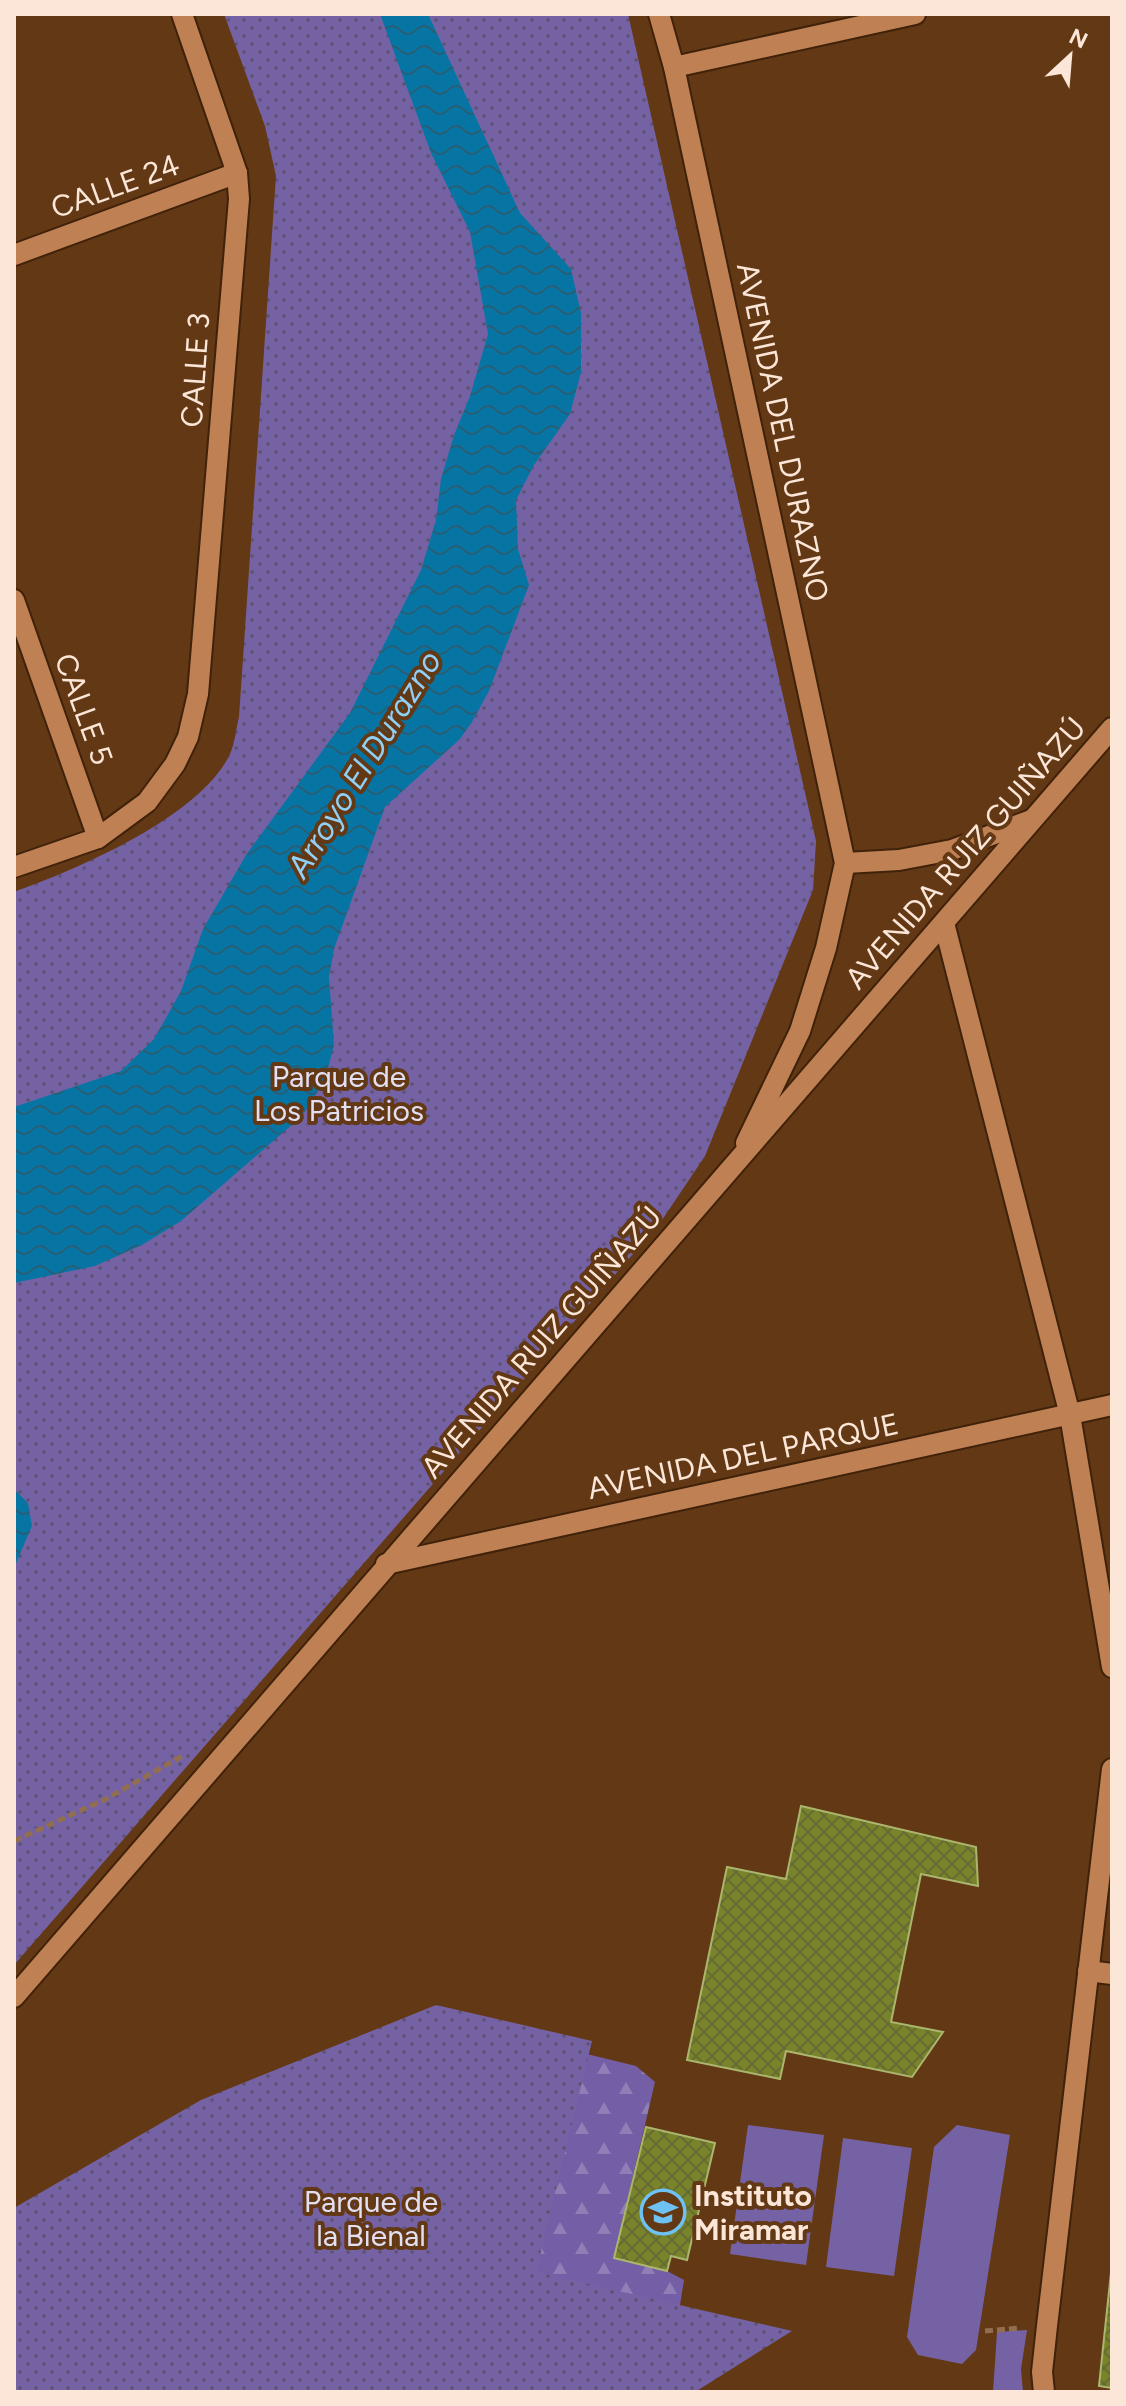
<svg xmlns="http://www.w3.org/2000/svg" width="1126" height="2406" viewBox="0 0 1126 2406" font-family="Figtree,sans-serif">
	<style>
		.green { fill: #7562a5 }
		.forest { fill: url(#forest-firs) }
		.park { fill: url(#park-dots) }
		.water { fill: url(#water-waves) }
		.building { fill: url(#building-cross-hatch); stroke: #abb66d; stroke-width: 2 }
		.lines { fill: none; stroke-linecap: round; stroke-linejoin: round }
		.lane-casing { stroke: #40220a; stroke-width: 24 }
		.street-casing { stroke: #40220a; stroke-width: 24 }
		.secondary-casing { stroke: #40220a; stroke-width: 24 }
		.path { stroke: #926e51; stroke-width: 5; stroke-dasharray: 8 4; stroke-linecap: butt }
		.lane { stroke: #bf8154; stroke-width: 20 }
		.street { stroke: #bf8154; stroke-width: 20 }
		.secondary { stroke: #bf8154; stroke-width: 20 }
		.labels { text-anchor: middle; dominant-baseline: central; stroke-width: 8; stroke-linejoin: round; paint-order: stroke }
		.street-label { font-size: 30px; fill: #fbe6d8; stroke: #633815 }
		.park-label { font-size: 30px; fill: #e3dff3; stroke: #633815 }
		.poi-label { font-size: 30px; font-weight: bold; fill: #fbe6d8; stroke: #633815; text-anchor: start }
		.water-label { font-size: 32px; font-style: italic; fill: #90d0f7; stroke: #633815 }
	</style>
	<defs>
		<pattern id="forest-firs" width="22" height="20" patternUnits="userSpaceOnUse" patternTransform="scale(2)"><rect width="22" height="20" fill="#745fa7"/><path d="M5 1l3.5 6h-7zM16 11l3.5 6h-7z" fill="#907eb6"/></pattern>
		<pattern id="park-dots" width="8" height="8" patternUnits="userSpaceOnUse" patternTransform="scale(2)"><rect width="8" height="8" fill="#7562a5"/><path d="M2 2h.1M6 6h.1" fill="none" stroke="#5e526e" stroke-width="1.8" stroke-linecap="round"/></pattern>
		<pattern id="water-waves" width="16" height="10" patternUnits="userSpaceOnUse" patternTransform="scale(2)"><rect width="16" height="10" fill="#0775a4"/><path d="M0 5q4-4 8 0t8 0" fill="none" stroke="#265f77"/></pattern>
		<pattern id="building-cross-hatch" width="8" height="8" patternUnits="userSpaceOnUse" patternTransform="scale(2)"><rect width="8" height="8" fill="#78832a"/><path d="M0 0l8 8M0 8l8-8" fill="none" stroke="#666a33"/></pattern>
	</defs>
	<rect width="100%" height="100%" fill="#633815"/>
	<!-- green -->
	<g class="green">
		<polygon points="748,2125 824,2135 806,2265 730,2254"/>
		<polygon points="957,2125 1010,2135 976,2350 962,2364 918,2355 907,2337 934,2147"/>
		<polygon points="843,2138 912,2148 894,2276 826,2267"/>
		<polygon points="1027,2330 1021,2369 1023,2392 993,2392 997,2332"/>
	</g>
	<!-- forest -->
	<polygon class="forest" points="517,2037 636,2066 655,2082 614,2257 667,2271 684,2280 680,2305 686,2331 393,2246"/>
	<!-- park -->
	<g class="park">
		<path d="M224,14h404l188,827 -3,49 -108,266 -45,67 -646,742v-1073c64,-23 186,-75 216,-138 5,-11 6,-25 9,-37l37,-541 -11,-50z"/>
		<polygon points="436,2005 592,2041 536,2272 792,2331 695,2392 14,2392 14,2208 201,2100"/>
	</g>
	<!-- water -->
	<g class="water">
		<polygon points="380,14 428,14 520,213 571,269 581,313 581,372 570,414 534,465 516,500 518,549 529,585 489,691 472,722 460,739 385,807 334,949 329,977 334,1045 325,1080 302,1116 181,1221 142,1245 95,1266 14,1283 14,1107 121,1071 154,1039 181,991 203,929 246,855 350,713 421,570 436,520 441,479 454,435 470,396 488,334 470,232 431,153"/>
		<polygon points="14,1489 28,1503 32,1526 14,1568"/>
	</g>
	<!-- building -->
	<g class="building">
		<polygon points="801,1806 976,1847 978,1886 921,1874 891,2022 943,2032 912,2077 786,2051 780,2079 687,2060 727,1867 786,1879"/>
		<polygon points="646,2127 715,2143 687,2260 671,2256 667,2271 614,2258"/>
		<polygon points="1112,2263 1112,2388 1099,2386"/>
	</g>
	<g class="lines">
		<!-- lane casing -->
		<g class="lane-casing">
			<polyline id="lane" points="1088,1971 1112,1974"/>
		</g>
		<!-- street casing -->
		<g class="street-casing">
			<g id="street">
				<polyline points="674,67 915,14"/>
				<polyline points="14,255 237,173"/>
				<polyline points="14,600 98,838"/>
				<polyline points="14,867 98,838 147,802 175,764 188,737 198,694 239,199 237,173 182,14"/>
				<polyline points="944,923 1070,1415 1112,1667"/>
				<polyline points="386,1564 1112,1405"/>
				<polyline points="1044,2392 1042,2372 1047,2326 1112,1769"/>
			</g>
		</g>
		<!-- secondary casing -->
		<g class="secondary-casing">
			<g id="secondary">
				<polyline points="659,14 674,67 845,863 826,948 800,1031 746,1143"/>
				<polyline points="845,863 899,860 952,850 1031,820"/>
				<polyline points="14,1997 1112,728"/>
			</g>
		</g>
		<!-- path -->
		<g class="path">
			<polyline points="14,1841 106,1799 184,1755"/>
			<polyline points="985,2331 1020,2328"/>
		</g>
		<!-- lane -->
		<use href="#lane" class="lane"/>
		<!-- street -->
		<use href="#street" class="street"/>
		<!-- secondary -->
		<use href="#secondary" class="secondary"/>
	</g>
	<!-- icons -->
	<defs>
		<g id="school-ring" transform="scale(2.3)"><circle r="9.5" fill="#633815" stroke="#6ec2f3" stroke-width="1.5"/><path d="M0-5L7-2L0 1L-7-2ZM-4 1L0 2.5L4 1V4Q0 6-4 4Z" fill="#6ec2f3"/></g>
	</defs>
	<g fill-rule="evenodd">
		<use href="#school-ring" x="663" y="2212"/>
	</g>
	<g class="labels">
		<!-- street labels -->
		<g class="street-label">
			<text transform="translate(115 186) rotate(-20)">CALLE 24</text>
			<text transform="translate(195 370) rotate(-86)">CALLE 3</text>
			<text transform="translate(783 432) rotate(78)">AVENIDA DEL DURAZNO</text>
			<text transform="translate(84 709) rotate(70)">CALLE 5</text>
			<text transform="translate(965 853) rotate(-49)">AVENIDA RUIZ GUIÑAZÚ</text>
			<text transform="translate(541 1342) rotate(-49)">AVENIDA RUIZ GUIÑAZÚ</text>
			<text transform="translate(743 1456) rotate(-12)">AVENIDA DEL PARQUE</text>
		</g>
		<!-- park labels -->
		<g class="park-label">
			<text x="339" y="1076">Parque de<tspan x="339" dy="34">Los Patricios</tspan></text>
			<text x="371" y="2201">Parque de<tspan x="371" dy="34">la Bienal</tspan></text>
		</g>
		<!-- poi labels -->
		<g class="poi-label">
			<text x="694" y="2195">Instituto<tspan x="694" dy="34">Miramar</tspan></text>
		</g>
		<!-- water labels -->
		<g class="water-label">
			<text transform="translate(364 764) rotate(-58)">Arroyo El Durazno</text>
		</g>
	</g>
	<!-- border -->
	<rect width="1126" height="2406" fill="none" stroke="#fbe6d8" stroke-width="32"/>
	<!-- north arrow -->
	<g transform="translate(1070 56) rotate(26)" stroke="#633815" stroke-width="6" paint-order="stroke">
	<path d="M0-6L14 30L0 20L-14 30Z" fill="#fbe6d8"/>
	<text y="-12" font-size="22" font-weight="bold" text-anchor="middle" fill="#fbe6d8">N</text>
	</g>
</svg>
